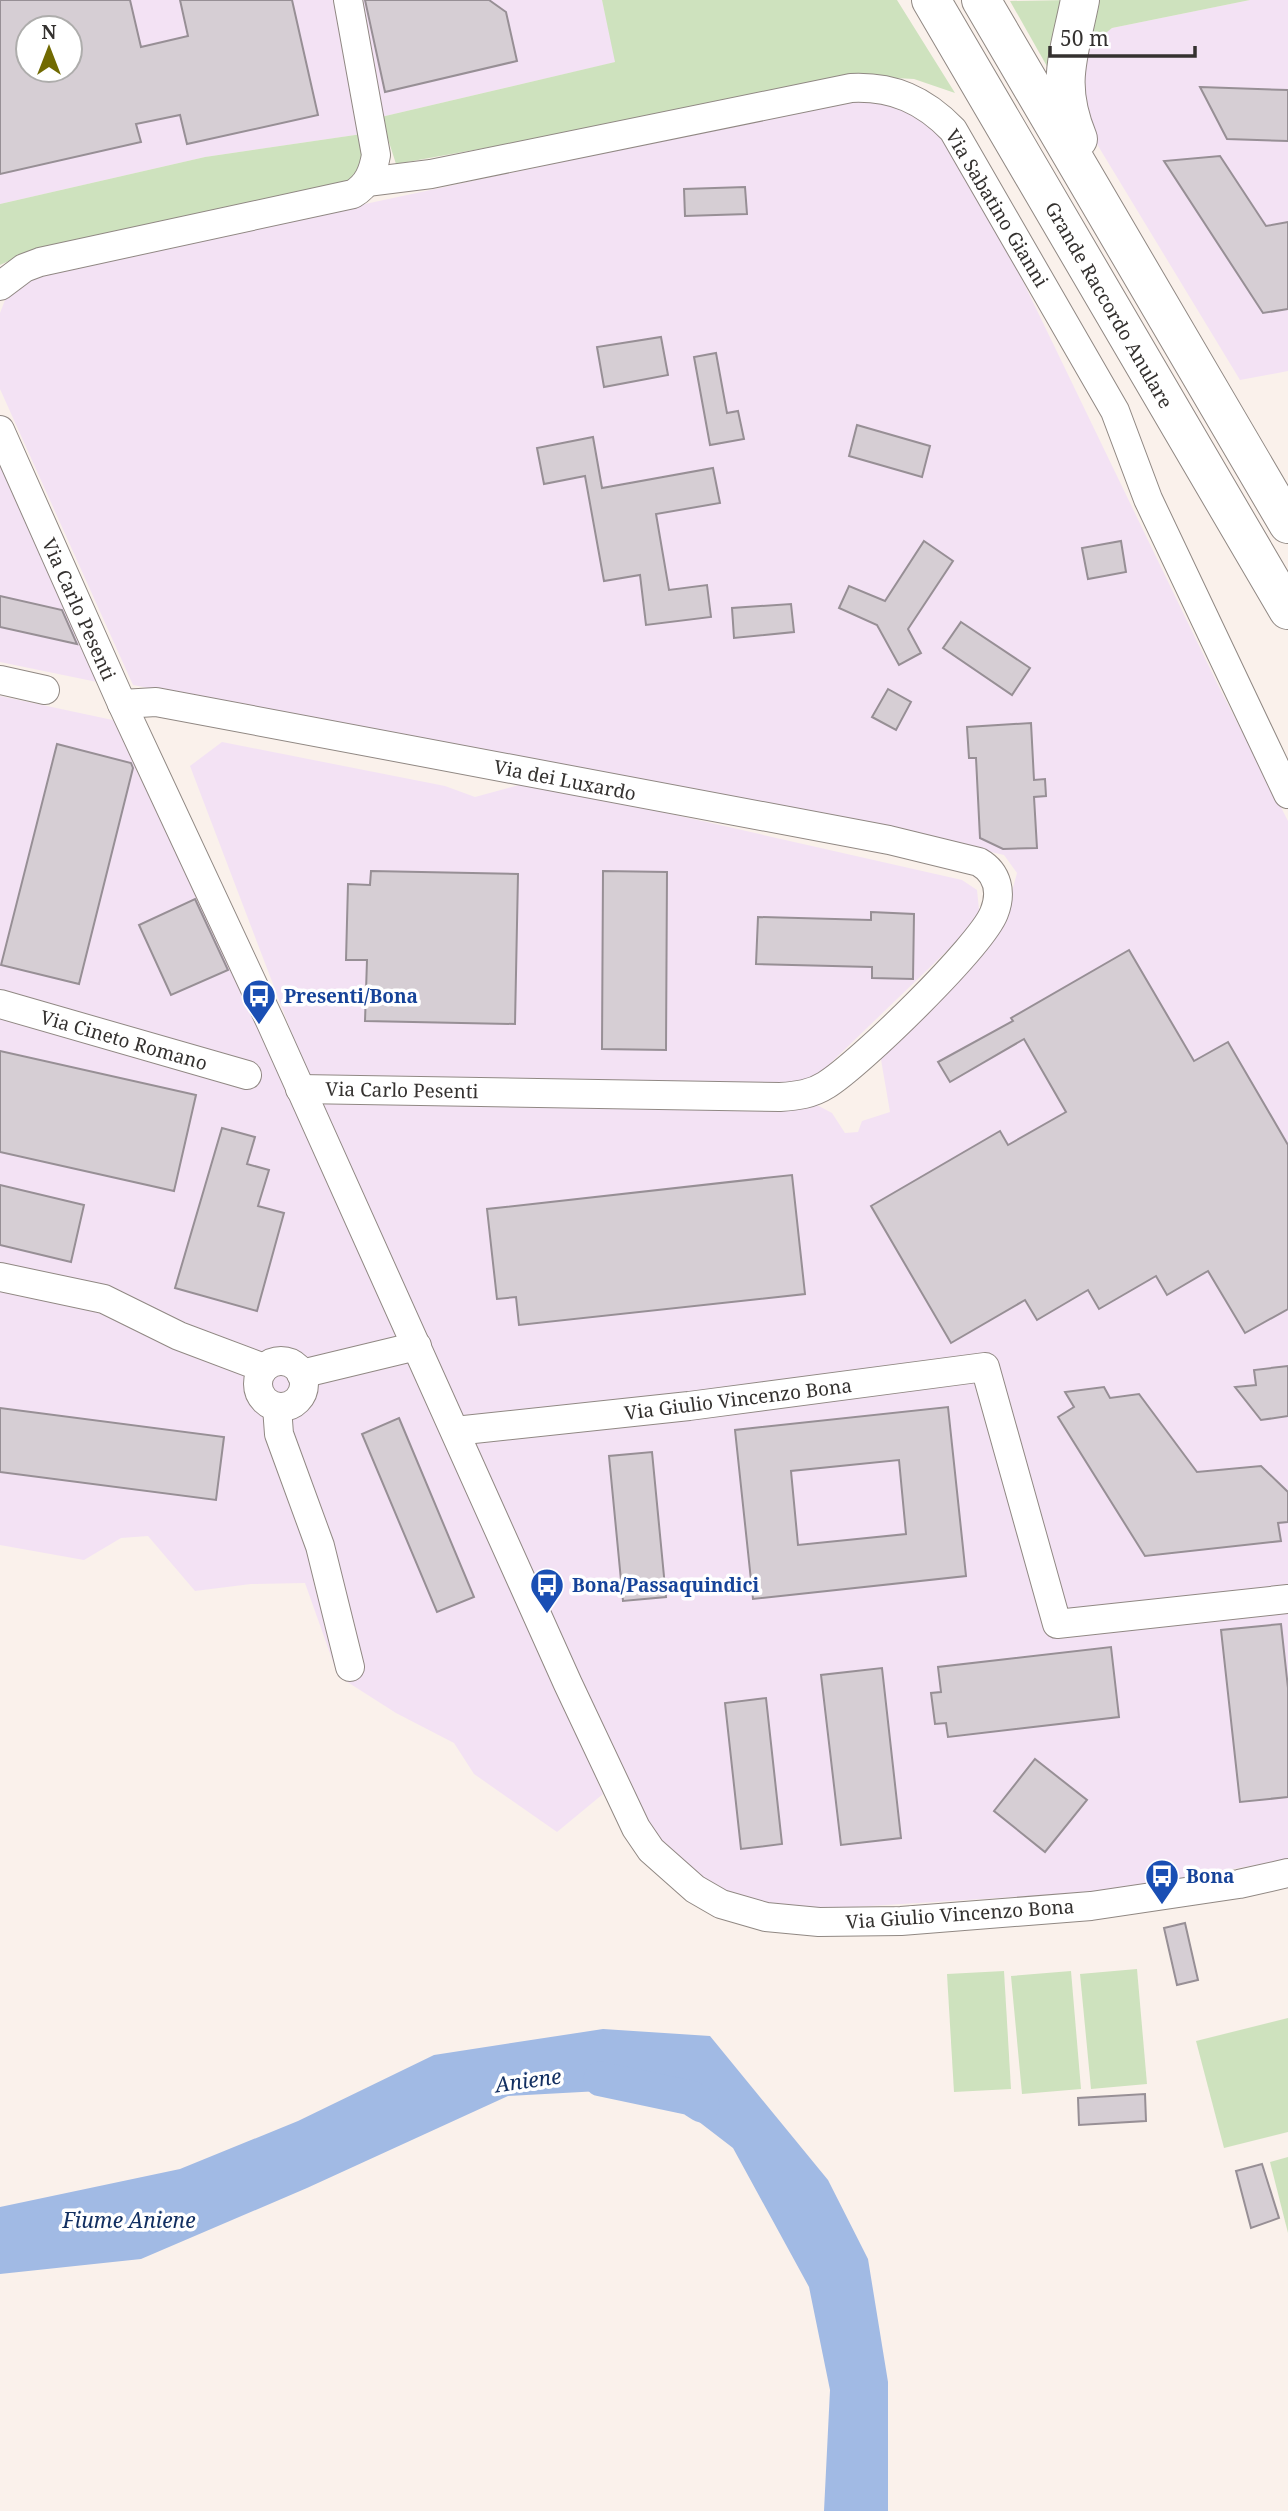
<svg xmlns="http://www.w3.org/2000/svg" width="1288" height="2511" viewBox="0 0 1288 2511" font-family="'Noto Serif',serif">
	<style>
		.industrial { fill: #f3e2f4; fill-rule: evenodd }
		.green { fill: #cee2be }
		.water { fill: #a1bae4 }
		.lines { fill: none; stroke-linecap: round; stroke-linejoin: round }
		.river { stroke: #a1bae4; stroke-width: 35 }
		.building { fill: #d6ced4; stroke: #978f95; stroke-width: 2; fill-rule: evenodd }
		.minor-casing { stroke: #908883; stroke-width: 30 }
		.highway-casing { stroke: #908883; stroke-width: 40 }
		.minor { stroke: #fff; stroke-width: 28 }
		.highway { stroke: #fff; stroke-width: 38 }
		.labels { text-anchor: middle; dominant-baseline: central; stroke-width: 7; stroke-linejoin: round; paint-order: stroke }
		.street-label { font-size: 19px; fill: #34312f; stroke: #fff }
		.transit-label { font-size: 19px; font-weight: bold; fill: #164399; stroke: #fff; text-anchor: start }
		.water-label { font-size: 21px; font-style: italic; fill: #122f61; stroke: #fff }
	</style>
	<rect width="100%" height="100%" fill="#faf1eb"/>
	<!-- industrial -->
	<g class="industrial">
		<path d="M0,0h333l29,134 -157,23 -205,47zM28,28h42v42h-42z"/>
		<polygon points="358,0 602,0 616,62 381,117"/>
		<polygon points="1250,0 1288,0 1288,371 1240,380 1086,126 1082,52 1112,28"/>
		<polygon points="861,98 899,102 934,124 974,180 1218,685 1288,821 1288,1859 1111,1891 838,1908 768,1906 722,1892 675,1859 641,1818 314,1099 815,1104 832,1113 845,1133 858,1132 862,1121 890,1112 879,1048 985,952 1005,917 1017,873 1004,855 918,835 581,774 133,685 0,389 0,313 7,295 37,274"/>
		<polygon points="0,465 102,683 0,662"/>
		<polygon points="0,696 122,722 401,1330 603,1794 557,1832 474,1774 454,1743 396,1713 338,1676 305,1583 251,1584 195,1591 148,1536 121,1538 84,1560 0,1545 0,1288 69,1299 249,1371 271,1353 239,1351 0,1266"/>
		<polygon points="222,742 445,786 475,797 530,782 962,880 977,890 980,919 813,1080 785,1084 308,1076 190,766"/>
	</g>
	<!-- green -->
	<g class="green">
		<polygon points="602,0 897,0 955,93 914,79 877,77 396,164 381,117 615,62"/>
		<polygon points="1072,0 1057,84 1010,1"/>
		<polygon points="1093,0 1250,0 1112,28 1082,52"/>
		<path d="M362,134c3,21 5,35 -15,48l-318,70 -29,13v-61l205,-47z"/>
		<polygon points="1137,1969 1147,2084 1091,2089 1080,1974"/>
		<polygon points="1004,1971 1011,2089 954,2092 947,1974"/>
		<polygon points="1071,1971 1081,2089 1022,2094 1011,1976"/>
		<polygon points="1288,2018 1288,2132 1224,2148 1196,2041"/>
		<polygon points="1288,2157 1288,2233 1270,2162"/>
	</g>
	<!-- water -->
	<polygon class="water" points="603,2029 710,2036 828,2180 868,2259 888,2382 888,2511 824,2511 830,2390 809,2287 733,2148 655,2088 508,2096 307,2188 141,2259 0,2274 0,2207 180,2169 298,2121 434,2055"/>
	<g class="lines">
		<!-- river -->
		<polyline class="river" points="601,2079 691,2098 702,2105"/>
	</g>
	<!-- building -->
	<g class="building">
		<path d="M0,0h130l11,47 47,-11 -8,-36h112l26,115 -131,29 -7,-29 -44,9 5,18 -141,32zM28,28h42v42h-42z"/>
		<polygon points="365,0 489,0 506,12 517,61 385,92"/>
		<polygon points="1200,87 1288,90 1288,141 1227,139"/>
		<polygon points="1220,156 1266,226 1288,222 1288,309 1263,313 1164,161"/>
		<polygon points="745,187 747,214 685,216 684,189"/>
		<polygon points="661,337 668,375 604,387 597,347"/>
		<polygon points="716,353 727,413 738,411 744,439 710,445 694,357"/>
		<polygon points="857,425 930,446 922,477 849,456"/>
		<polygon points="593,437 602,488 713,468 720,503 656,514 669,590 707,585 711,617 646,625 640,575 604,581 585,476 544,484 537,448"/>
		<polygon points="924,541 953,561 908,629 921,653 899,665 877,625 839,608 849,586 885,601"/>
		<polygon points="1121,541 1126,572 1088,579 1082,548"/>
		<polygon points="0,596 62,610 77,644 0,627"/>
		<polygon points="791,604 794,632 734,638 732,608"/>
		<polygon points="961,622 1030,668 1012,695 943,648"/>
		<polygon points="888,689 911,702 896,730 872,717"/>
		<polygon points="1031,723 1034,780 1045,779 1046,796 1034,797 1037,848 1003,849 980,838 976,758 969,758 967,727"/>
		<polygon points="57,744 131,763 133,768 79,984 1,965"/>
		<polygon points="371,871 518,874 515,1024 365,1021 367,960 346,960 348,884 370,885"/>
		<polygon points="603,871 667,872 666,1050 602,1049"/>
		<polygon points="195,899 228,970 171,995 139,925"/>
		<polygon points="871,912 914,914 913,979 872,978 872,967 756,964 758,917 871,920"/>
		<polygon points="1129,950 1194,1061 1228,1042 1288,1145 1288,1309 1245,1333 1208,1271 1167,1295 1156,1276 1099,1309 1088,1290 1037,1320 1025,1300 951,1343 871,1206 1000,1131 1008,1145 1066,1112 1024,1039 950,1082 938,1062 1013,1021 1011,1018"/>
		<polygon points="0,1051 196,1095 174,1191 0,1152"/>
		<polygon points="222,1128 255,1137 247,1164 269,1170 258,1206 284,1213 257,1311 175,1288"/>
		<polygon points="792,1175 805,1294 519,1325 516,1297 497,1299 487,1209"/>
		<polygon points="0,1185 84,1205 71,1262 0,1245"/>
		<polygon points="1288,1366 1288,1416 1261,1420 1235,1387 1256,1385 1254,1370"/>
		<polygon points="1104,1387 1110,1398 1139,1394 1197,1472 1261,1466 1288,1492 1288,1522 1278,1523 1281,1541 1145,1556 1058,1417 1074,1407 1065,1392"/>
		<path d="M948,1407l18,169 -213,23 -18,-169zM899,1460l7,74 -108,11 -7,-74z"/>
		<polygon points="0,1408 224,1437 216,1500 0,1472"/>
		<polygon points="399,1418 474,1597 437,1612 362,1434"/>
		<polygon points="652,1452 666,1597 623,1601 609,1456"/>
		<polygon points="1281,1624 1288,1688 1288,1797 1240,1802 1221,1630"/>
		<polygon points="1111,1647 1119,1717 948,1737 946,1723 935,1724 931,1693 941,1692 938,1667"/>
		<polygon points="882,1668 901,1838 841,1845 821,1675"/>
		<polygon points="766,1698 782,1844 741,1849 725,1703"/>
		<polygon points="1035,1759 1087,1800 1045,1852 994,1811"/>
		<polygon points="1185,1923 1198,1980 1177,1985 1164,1928"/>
		<polygon points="1145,2094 1146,2121 1079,2125 1078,2098"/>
		<polygon points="1262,2164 1279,2218 1251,2228 1236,2171"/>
	</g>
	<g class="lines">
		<!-- minor casing -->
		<g class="minor-casing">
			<g id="minor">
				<path d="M367,182l64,-8 420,-86c42,-2 73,12 102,42l162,281 33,88 140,295"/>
				<path d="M0,286l24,-18 16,-6 313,-68c15,-9 20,-22 23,-39l-28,-155"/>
				<polyline points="0,430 122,704 271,1023 568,1684 636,1828 651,1850 695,1889 721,1904 766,1917 819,1922 901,1921 1091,1906 1239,1884 1288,1873"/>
				<polyline points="0,680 45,690"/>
				<path d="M122,704l34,-2 733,138 90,22c19,11 23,31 15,51 -13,33 -135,152 -168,172 -14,9 -29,11 -46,12l-480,-8"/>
				<polyline points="0,1004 247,1075"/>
				<polyline points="0,1277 104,1299 179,1336 264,1368"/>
				<circle cx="281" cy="1384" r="23"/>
				<polyline points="301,1374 417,1346"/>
				<polyline points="277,1407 279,1434 320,1546 350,1667"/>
				<polyline points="455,1431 689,1406 985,1367 1057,1624 1288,1599"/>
			</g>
		</g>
		<!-- highway casing -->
		<g class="highway-casing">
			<g id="highway">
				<polyline points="931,0 1288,610"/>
				<polyline points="981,0 1288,524"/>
				<path d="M1078,139c-23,-56 -9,-83 2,-139"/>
			</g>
		</g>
		<!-- minor -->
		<use href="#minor" class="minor"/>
		<!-- highway -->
		<use href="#highway" class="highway"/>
	</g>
	<!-- icons -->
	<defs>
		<g id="bus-pin" transform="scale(1.75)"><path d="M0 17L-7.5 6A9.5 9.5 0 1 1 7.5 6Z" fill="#1a4fb4" stroke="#fff"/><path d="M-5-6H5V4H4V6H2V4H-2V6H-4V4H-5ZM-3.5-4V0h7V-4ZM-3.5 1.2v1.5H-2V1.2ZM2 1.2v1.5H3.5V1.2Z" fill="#fff"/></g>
	</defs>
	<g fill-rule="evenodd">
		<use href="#bus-pin" x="259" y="996"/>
		<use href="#bus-pin" x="547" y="1585"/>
		<use href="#bus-pin" x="1162" y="1876"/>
	</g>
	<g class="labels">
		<!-- street labels -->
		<g class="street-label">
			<text transform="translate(997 208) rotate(59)">Via Sabatino Gianni</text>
			<text transform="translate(1109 305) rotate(60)">Grande Raccordo Anulare</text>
			<text transform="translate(79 609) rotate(66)">Via Carlo Pesenti</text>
			<text transform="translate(565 780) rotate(11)">Via dei Luxardo</text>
			<text transform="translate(124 1040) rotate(16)">Via Cineto Romano</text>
			<text transform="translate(402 1090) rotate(1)">Via Carlo Pesenti</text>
			<text transform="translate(738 1399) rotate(-7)">Via Giulio Vincenzo Bona</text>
			<text transform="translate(960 1914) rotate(-4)">Via Giulio Vincenzo Bona</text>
		</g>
		<!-- transit labels -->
		<g class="transit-label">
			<text x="284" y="996">Presenti/Bona</text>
			<text x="572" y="1585">Bona/Passaquindici</text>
			<text x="1186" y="1876">Bona</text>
		</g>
		<!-- water labels -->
		<g class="water-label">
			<text transform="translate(528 2080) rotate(-8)">Aniene</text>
			<text x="129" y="2220">Fiume Aniene</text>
		</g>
	</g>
	<!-- north arrow -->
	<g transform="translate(49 49)"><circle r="33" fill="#ffffff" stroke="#aeadac" stroke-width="2"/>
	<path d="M0-5L12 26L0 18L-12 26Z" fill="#716a02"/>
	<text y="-10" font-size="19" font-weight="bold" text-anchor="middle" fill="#34312f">N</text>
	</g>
	<!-- scale -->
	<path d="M1050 46v10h145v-10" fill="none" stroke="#34312f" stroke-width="3.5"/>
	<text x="1060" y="46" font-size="21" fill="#34312f" stroke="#ffffff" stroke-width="5" paint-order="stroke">50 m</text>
</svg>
